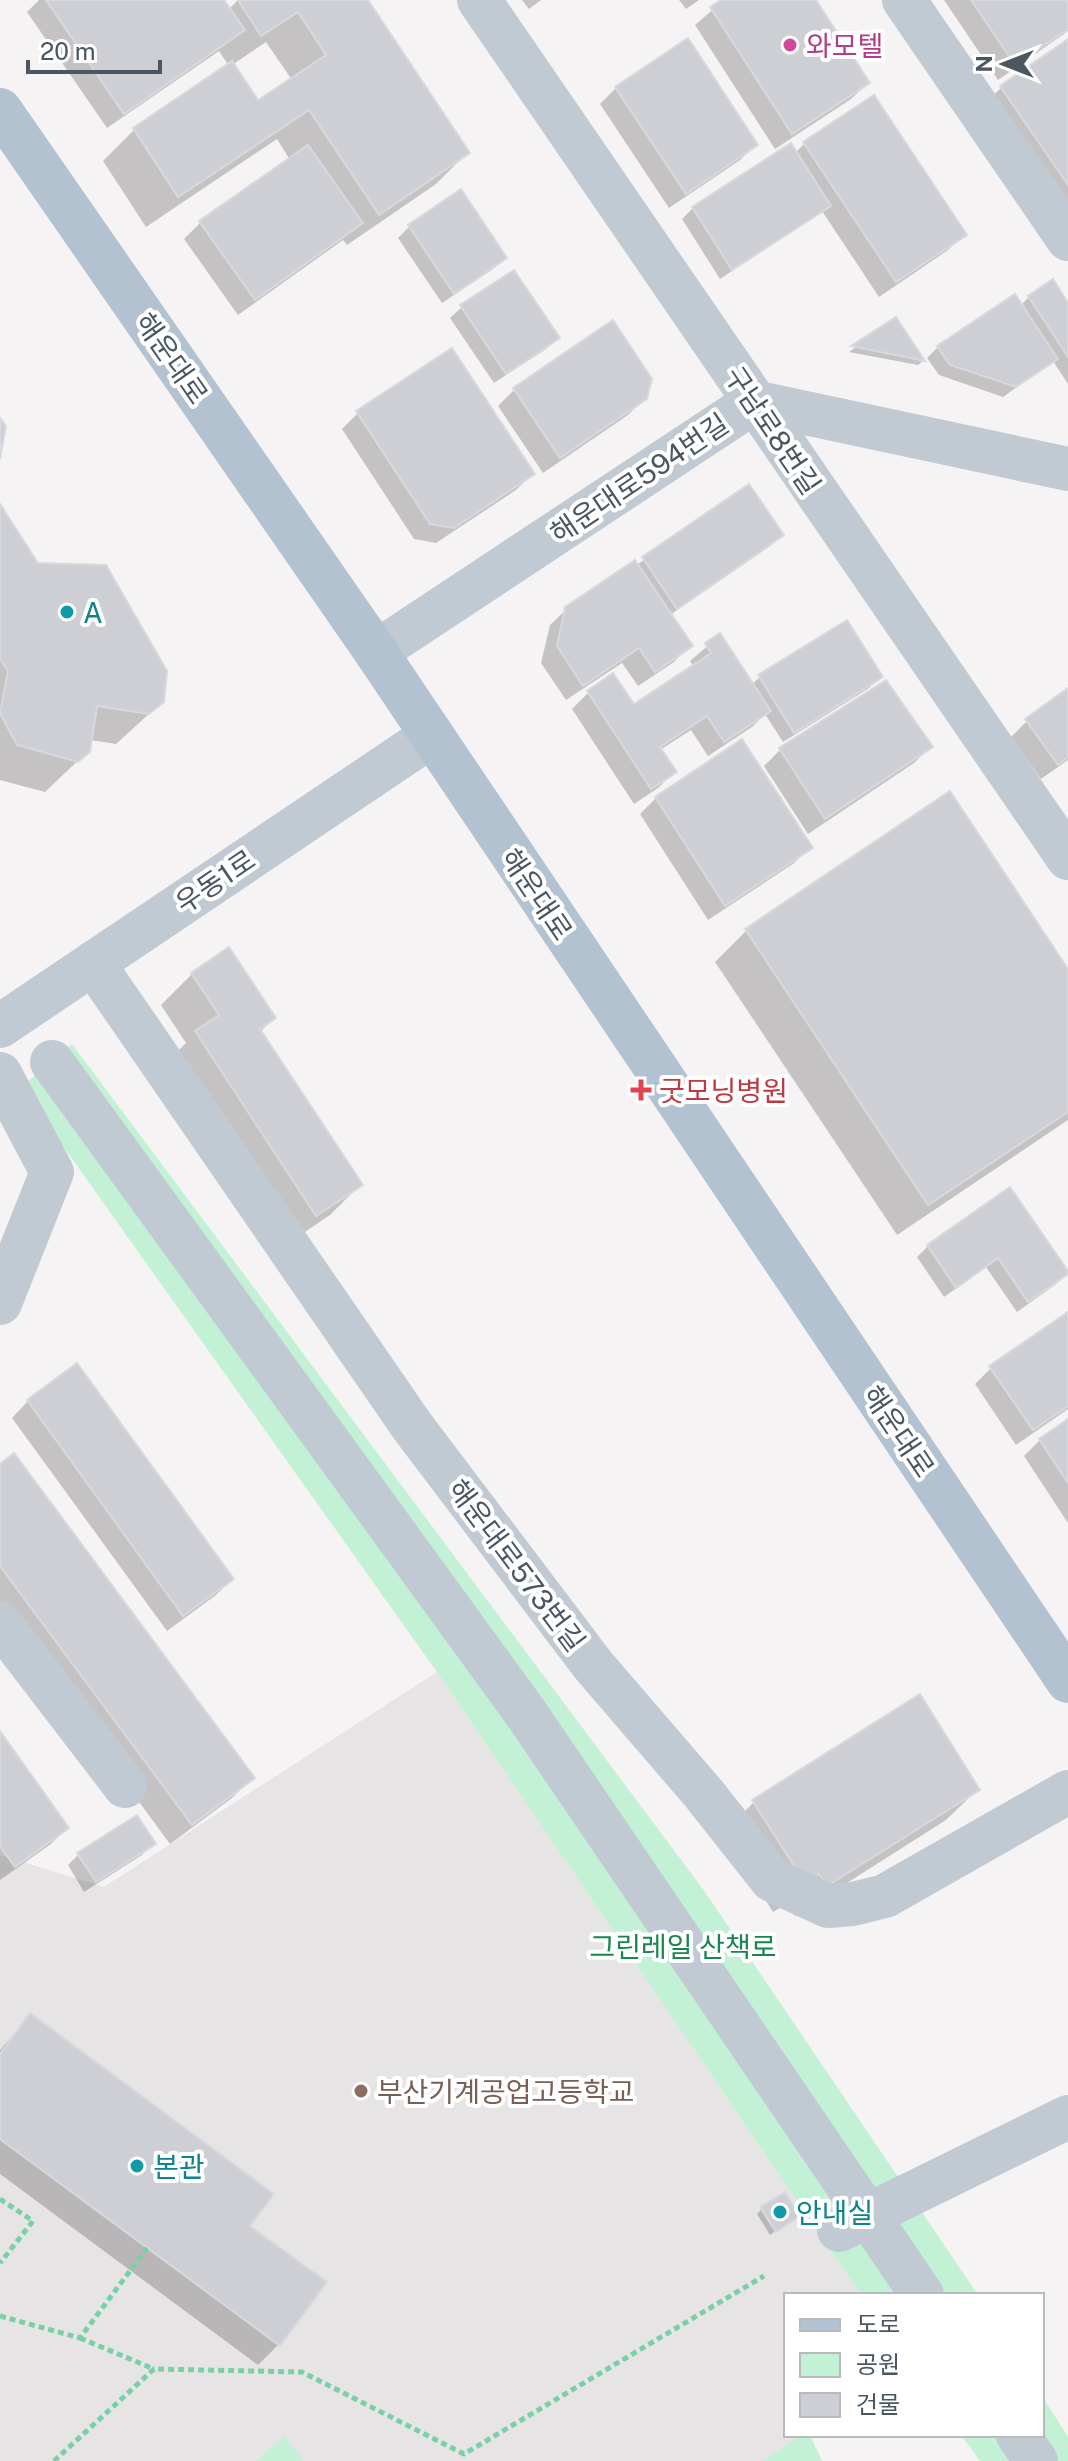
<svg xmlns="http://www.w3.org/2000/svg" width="1068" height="2461" viewBox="0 0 1068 2461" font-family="'Public Sans','Noto Sans KR',sans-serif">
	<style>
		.education { fill: #e6e4e5 }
		.green { fill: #c3f1d5 }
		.shadow { fill: #0003; fill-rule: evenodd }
		.building { fill: #cdcfd5; stroke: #d7d9de; stroke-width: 2 }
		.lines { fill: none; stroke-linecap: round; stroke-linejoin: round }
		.path { stroke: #7ad0a6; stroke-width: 5; stroke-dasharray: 6 4; stroke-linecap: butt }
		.minor { stroke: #c1cad2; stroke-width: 44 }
		.major { stroke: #b3c2d1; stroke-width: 44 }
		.minor-bridge { stroke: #c1cad2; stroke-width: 44 }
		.hotel-dot { fill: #d1479c; stroke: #fff; stroke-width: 3 }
		.culture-dot { fill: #0f9aa8; stroke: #fff; stroke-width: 3 }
		.health-dot { fill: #e0444e; stroke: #fff; stroke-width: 3 }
		.education-dot { fill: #8d6e63; stroke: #fff; stroke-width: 3 }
		.labels { text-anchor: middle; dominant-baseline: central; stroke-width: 8; stroke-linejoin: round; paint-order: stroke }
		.hotel-label { font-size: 28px; fill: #b23c85; stroke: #fff; text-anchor: start }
		.street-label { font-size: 28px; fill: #4a5661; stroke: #fff }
		.culture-label { font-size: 28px; fill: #0d838f; stroke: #fff; text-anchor: start }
		.health-label { font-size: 28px; fill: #be3a42; stroke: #fff; text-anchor: start }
		.park-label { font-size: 28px; fill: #17864f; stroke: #fff }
		.education-label { font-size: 28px; fill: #785e54; stroke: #fff; text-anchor: start }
	</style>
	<rect width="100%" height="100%" fill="#f5f3f3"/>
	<!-- education -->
	<polygon class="education" points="437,1672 861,2295 786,2295 786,2435 801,2435 763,2461 0,2461 0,1855 104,1887"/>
	<!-- green -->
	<g class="green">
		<polygon points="72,1044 705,1892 978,2295 861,2295 437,1672 21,1087"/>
		<polygon points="1042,2396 1068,2437 1068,2461 980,2461 961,2435 1042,2435"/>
		<polygon points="801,2435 810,2435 822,2461 763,2461"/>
		<polygon points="284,2436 303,2461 256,2461"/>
	</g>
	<!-- shadow -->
	<g class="shadow">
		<path d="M39,0h182l7,10 10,-10h128l101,153 -31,31 -89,61 -4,-5 -105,75 -54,-76 16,-16 90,-63 -13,-21 -131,88 -43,-66 31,-31 95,-64 -10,-15 -112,77 -80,-116zM266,42l26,38 -35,23 -25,-38z"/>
		<polygon points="522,0 541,0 529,9"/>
		<polygon points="679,0 699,0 686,9"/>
		<polygon points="724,0 813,0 868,83 851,99 775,149 695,25"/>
		<polygon points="944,0 1068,0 1068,31 998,80"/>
		<polygon points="1068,41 1068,261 970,118 1001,88"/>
		<polygon points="616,88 756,144 740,160 669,208 600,104"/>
		<polygon points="804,144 964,234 948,250 879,297 822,211 720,279 682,219 693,208 795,153"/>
		<polygon points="409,227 504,258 493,269 442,303 398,238"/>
		<polygon points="1029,297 1068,307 1068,384 1053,361 1003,397 939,375 927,358 938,347 1020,306"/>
		<polygon points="462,307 557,338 546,349 494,383 450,318"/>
		<polygon points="895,320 923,361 918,365 849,352"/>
		<polygon points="514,390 645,398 628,415 543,473 498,406"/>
		<polygon points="358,413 532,474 516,490 436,543 414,539 342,429"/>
		<polygon points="748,486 781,535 770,546 670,615 690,645 674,662 638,686 622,663 566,700 541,663 550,625 567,609 637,565"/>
		<polygon points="0,507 37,565 162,702 116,744 90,740 88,751 45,792 0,780"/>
		<polygon points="719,636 751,685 760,677 880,677 869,688 783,742 765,714 752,727 708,756 691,730 660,750 674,772 658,788 634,804 572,709 588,693 633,707 694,667 690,661"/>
		<polygon points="885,683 930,747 914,763 808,834 764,766 780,750"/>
		<polygon points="1068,691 1068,760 1041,779 1011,737 1027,721"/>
		<polygon points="742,742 810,847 794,863 708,920 640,814 656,798"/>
		<polygon points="746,931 1068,973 1068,1120 897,1235 715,962"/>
		<polygon points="192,974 274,1018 260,1032 360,1185 330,1215 284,1246 165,1064 186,1043 161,1005"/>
		<polygon points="1010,1189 1067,1273 1056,1284 1017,1312 986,1267 944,1297 917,1257 928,1246"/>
		<polygon points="1068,1315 1068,1409 1016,1445 975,1384 991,1368"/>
		<polygon points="77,1366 232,1579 216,1595 167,1631 12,1418 28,1401"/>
		<polygon points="1068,1421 1068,1523 1024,1456 1040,1440"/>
		<polygon points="0,1466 252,1778 232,1798 170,1844 0,1613"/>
		<polygon points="0,1734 67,1828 51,1844 0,1880"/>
		<polygon points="977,1790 946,1820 795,1916 787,1904 773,1912 723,1833 754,1802"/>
		<polygon points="153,1844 142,1855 84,1892 68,1865 79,1854"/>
		<polygon points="31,2015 248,2226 324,2283 278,2345 258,2365 0,2174 0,2050"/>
		<polygon points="762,2209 798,2216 770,2235 757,2214"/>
	</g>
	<!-- building -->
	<g class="building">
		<polygon points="46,0 224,0 245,30 124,114"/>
		<polygon points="238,0 368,0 470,153 379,215 309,110 178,197 133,128 232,61 258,100 326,55 298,12 261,36"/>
		<polygon points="721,0 816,0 870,83 792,134 710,7"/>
		<polygon points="971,0 1068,0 1068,29 1015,65"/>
		<polygon points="688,38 758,145 686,194 615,87"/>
		<polygon points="1068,39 1068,185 1000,86"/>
		<polygon points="874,95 967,235 896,282 803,142"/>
		<polygon points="791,143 831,206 732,270 692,207"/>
		<polygon points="308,145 363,223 255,300 199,221"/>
		<polygon points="461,189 507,258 454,294 408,225"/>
		<polygon points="514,270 560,338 506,374 460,305"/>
		<polygon points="1053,279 1068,303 1068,357 1028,296"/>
		<polygon points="1015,294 1058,359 1016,387 950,365 937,346"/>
		<polygon points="896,317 925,361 851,346"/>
		<polygon points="613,320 652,379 647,399 560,458 513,388"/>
		<polygon points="452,348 535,474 454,528 430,524 356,411"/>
		<polygon points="0,418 6,426 0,459"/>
		<polygon points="749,484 784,535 677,609 642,557"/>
		<polygon points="0,504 38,563 106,565 167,671 164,702 149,714 97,706 90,752 78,762 17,745 0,713 8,671 0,659"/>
		<polygon points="635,560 693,646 655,672 639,648 583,686 557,646 565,607"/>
		<polygon points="847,620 883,677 794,733 758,675"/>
		<polygon points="720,633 771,711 724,742 707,716 660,747 677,772 651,789 587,691 613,673 634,704 711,653 705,643"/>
		<polygon points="886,680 933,747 825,819 779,748"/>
		<polygon points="1068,688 1068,757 1058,765 1025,719"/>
		<polygon points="742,739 813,848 725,906 655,797"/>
		<polygon points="950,791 1068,969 1068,1112 928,1205 745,929"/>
		<polygon points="229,947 276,1018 260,1029 363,1185 316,1216 195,1031 219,1015 191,973"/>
		<polygon points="1010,1187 1068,1271 1068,1274 1028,1302 998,1258 956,1288 927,1245"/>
		<polygon points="1068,1312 1068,1406 1033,1430 989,1366"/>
		<polygon points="77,1363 234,1579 183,1616 27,1400"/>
		<polygon points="1068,1419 1068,1483 1039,1439"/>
		<polygon points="14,1453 255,1778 192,1825 0,1566 0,1464"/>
		<polygon points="920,1694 980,1790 827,1886 819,1874 805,1883 752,1800"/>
		<polygon points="0,1731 69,1828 15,1867 0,1846"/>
		<polygon points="137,1815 156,1844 96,1882 77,1853"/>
		<polygon points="30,2013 274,2194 250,2226 327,2282 280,2346 0,2139 0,2054"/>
		<polygon points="785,2192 800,2216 776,2232 760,2207"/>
	</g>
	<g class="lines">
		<!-- path -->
		<g class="path">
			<polyline points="0,2199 33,2221 0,2263"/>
			<polyline points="0,2316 80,2338 147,2248"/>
			<polyline points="80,2338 154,2369"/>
			<polyline points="54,2461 154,2369 302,2372 464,2454 764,2276"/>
		</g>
		<!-- minor -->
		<g class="minor">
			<polyline points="479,0 1068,858"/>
			<polyline points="904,0 1068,239"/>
			<polyline points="376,652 754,402 1068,469"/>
			<polyline points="93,963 412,1426 593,1665 704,1794 772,1880 828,1906 853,1904 885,1896 1068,1792"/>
			<polyline points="0,1026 431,736"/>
			<polyline points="52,1062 525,1712 922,2295"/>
			<polyline points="0,1074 52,1172 0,1303"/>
			<polyline points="0,1623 125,1786"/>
			<polyline points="903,2198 1068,2117"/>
			<polyline points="1018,2435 1036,2461"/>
		</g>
		<!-- major -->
		<polyline class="major" points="0,110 376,652 1068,1681"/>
		<!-- minor-bridge -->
		<polyline class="minor-bridge" points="839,2230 903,2198"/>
	</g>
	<!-- markers -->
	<circle class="hotel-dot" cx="790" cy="45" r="8"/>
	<g class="culture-dot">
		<circle cx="67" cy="612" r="8"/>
		<circle cx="137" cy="2166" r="8"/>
		<circle cx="780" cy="2212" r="8"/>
	</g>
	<path class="health-dot" d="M637 1078h8v8h8v8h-8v8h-8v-8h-8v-8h8z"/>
	<circle class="education-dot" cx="361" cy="2091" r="8"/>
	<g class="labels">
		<!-- hotel labels -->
		<g class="hotel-label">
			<text x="806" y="45">와모텔</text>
		</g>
		<!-- street labels -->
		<g class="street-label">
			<text transform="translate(172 358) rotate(55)">해운대로</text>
			<text transform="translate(773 430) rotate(56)">구남로8번길</text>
			<text transform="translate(639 478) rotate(-34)">해운대로594번길</text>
			<text transform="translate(215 881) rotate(-34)">우동1로</text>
			<text transform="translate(537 894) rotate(56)">해운대로</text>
			<text transform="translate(899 1431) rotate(56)">해운대로</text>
			<text transform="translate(517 1565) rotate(53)">해운대로573번길</text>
		</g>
		<!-- culture labels -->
		<g class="culture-label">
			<text x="83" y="612">A</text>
			<text x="153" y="2166">본관</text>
			<text x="796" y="2212">안내실</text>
		</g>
		<!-- health labels -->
		<g class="health-label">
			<text x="659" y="1090">굿모닝병원</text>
		</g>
		<!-- park labels -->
		<g class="park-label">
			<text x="683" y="1946">그린레일 산책로</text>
		</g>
		<!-- education labels -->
		<g class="education-label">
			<text x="377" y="2091">부산기계공업고등학교</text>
		</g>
	</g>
	<!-- legend -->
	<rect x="784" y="2293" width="260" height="144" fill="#ffffff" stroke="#b7bbc0" stroke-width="2"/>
	<rect x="800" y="2319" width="40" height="12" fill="#b3c2d1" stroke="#b7bbc0" stroke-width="2"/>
	<text x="856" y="2333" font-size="24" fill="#4a5661">도로</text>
	<rect x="800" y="2353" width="40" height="24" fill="#c3f1d5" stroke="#b7bbc0" stroke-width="2"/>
	<text x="856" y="2373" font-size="24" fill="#4a5661">공원</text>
	<rect x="800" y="2393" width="40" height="24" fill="#cdcfd5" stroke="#b7bbc0" stroke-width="2"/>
	<text x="856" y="2413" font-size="24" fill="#4a5661">건물</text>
	<!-- north arrow -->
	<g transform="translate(1004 64) rotate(270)" stroke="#ffffff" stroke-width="6" paint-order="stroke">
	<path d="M0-6L14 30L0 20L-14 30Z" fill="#4a5661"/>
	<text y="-12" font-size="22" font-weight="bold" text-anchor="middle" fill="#4a5661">N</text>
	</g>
	<!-- scale -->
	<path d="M28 60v12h132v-12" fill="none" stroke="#4a5661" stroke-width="4"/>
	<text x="40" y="60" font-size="24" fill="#4a5661" stroke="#ffffff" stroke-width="6" paint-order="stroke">20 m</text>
</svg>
